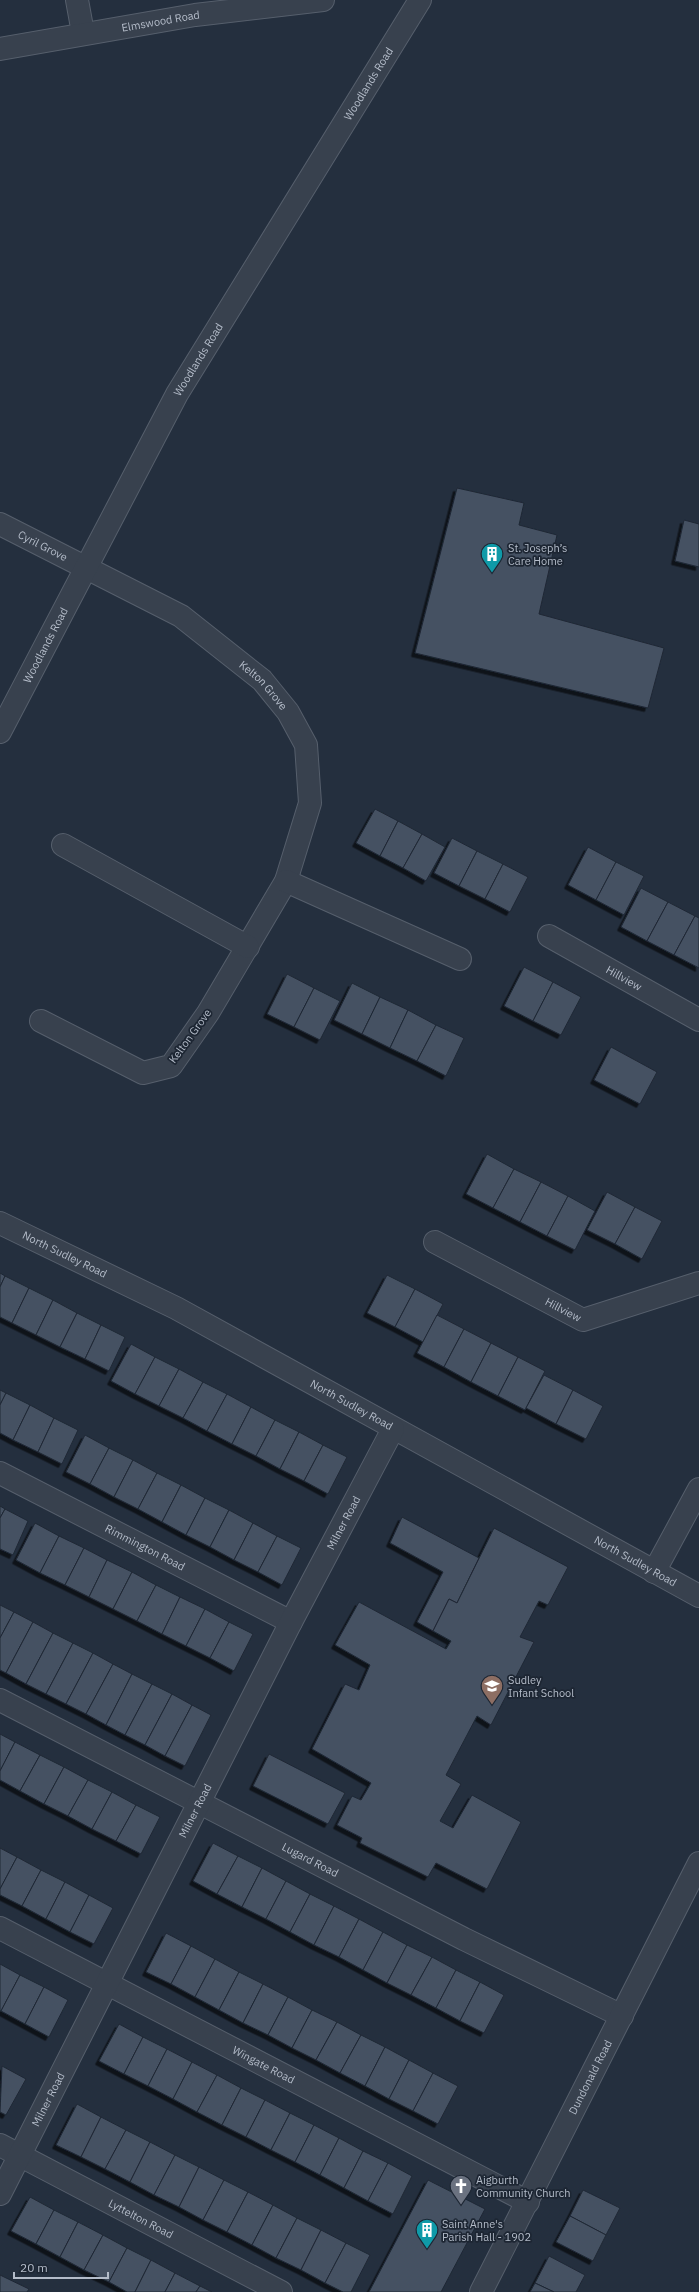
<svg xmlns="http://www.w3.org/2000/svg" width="699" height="2292" viewBox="0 0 699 2292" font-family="'IBM Plex Sans',sans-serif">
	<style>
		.building { fill: #455162; stroke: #1f2835; filter: url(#shadow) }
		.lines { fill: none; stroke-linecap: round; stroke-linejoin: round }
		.minor-casing { stroke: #565f6c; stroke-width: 24 }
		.tertiary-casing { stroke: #565f6c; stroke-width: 24 }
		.minor { stroke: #38414e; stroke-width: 22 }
		.tertiary { stroke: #38414e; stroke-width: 22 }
		.labels { text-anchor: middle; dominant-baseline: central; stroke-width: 3.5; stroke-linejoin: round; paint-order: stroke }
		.street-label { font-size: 11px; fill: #b4bcc9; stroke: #1d2633 }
		.poi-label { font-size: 11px; fill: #b4bcc9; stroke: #1d2633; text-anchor: start }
	</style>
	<defs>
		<filter id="shadow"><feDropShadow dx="-3.5" dy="3.5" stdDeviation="0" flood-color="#0009"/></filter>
	</defs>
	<rect width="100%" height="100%" fill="#242f3e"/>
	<!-- building -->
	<g class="building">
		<polygon points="457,488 524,503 519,525 557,535 539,614 664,648 648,708 415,653"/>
		<polygon points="684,520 699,524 699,567 675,561"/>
		<polygon points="375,809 398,821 380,856 356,843"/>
		<polygon points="398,821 422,834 403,868 380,856"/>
		<polygon points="422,834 445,847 426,881 403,868"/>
		<polygon points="452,838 477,851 459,886 434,873"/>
		<polygon points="588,847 616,862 596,900 568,885"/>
		<polygon points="477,851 503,864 485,899 459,886"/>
		<polygon points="616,862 644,876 624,915 596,900"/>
		<polygon points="503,864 528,877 510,912 485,899"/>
		<polygon points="641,888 668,902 647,941 621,927"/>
		<polygon points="668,902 695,916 674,955 647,941"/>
		<polygon points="695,916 699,918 699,968 674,955"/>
		<polygon points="524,967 553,982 533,1021 504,1006"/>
		<polygon points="287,974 314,988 294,1027 267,1014"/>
		<polygon points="553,982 581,997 561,1035 533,1021"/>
		<polygon points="352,983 380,997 362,1034 334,1020"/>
		<polygon points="314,988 340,1001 320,1040 294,1027"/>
		<polygon points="380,997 408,1010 390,1048 362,1034"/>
		<polygon points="408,1010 436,1025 417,1061 390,1048"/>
		<polygon points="436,1025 464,1038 446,1076 417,1061"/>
		<polygon points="611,1047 657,1072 640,1104 594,1080"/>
		<polygon points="487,1154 514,1169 493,1208 466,1194"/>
		<polygon points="514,1169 541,1182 520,1222 493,1208"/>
		<polygon points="541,1182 568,1196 547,1236 520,1222"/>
		<polygon points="607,1192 635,1207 615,1244 587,1230"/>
		<polygon points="568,1196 595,1211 575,1250 547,1236"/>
		<polygon points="635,1207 662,1221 642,1259 615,1244"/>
		<polygon points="0,1273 5,1276 0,1287"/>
		<polygon points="387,1275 415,1289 395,1327 367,1313"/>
		<polygon points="5,1276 29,1288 12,1323 0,1317 0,1287"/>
		<polygon points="29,1288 53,1300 36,1335 12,1323"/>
		<polygon points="415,1289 443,1304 423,1342 395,1327"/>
		<polygon points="53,1300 77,1313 60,1347 36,1335"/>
		<polygon points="77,1313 101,1325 85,1359 60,1347"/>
		<polygon points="437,1315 464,1329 444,1367 417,1353"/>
		<polygon points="101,1325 125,1337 109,1371 85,1359"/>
		<polygon points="464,1329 491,1343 471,1382 444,1367"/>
		<polygon points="491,1343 518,1357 498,1396 471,1382"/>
		<polygon points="131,1344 155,1357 135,1394 111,1381"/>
		<polygon points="155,1357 179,1369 159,1406 135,1394"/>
		<polygon points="518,1357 545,1371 525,1410 498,1396"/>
		<polygon points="179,1369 203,1382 183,1418 159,1406"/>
		<polygon points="544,1375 573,1390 556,1424 526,1408"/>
		<polygon points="203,1382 227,1394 207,1431 183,1418"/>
		<polygon points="0,1390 6,1393 0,1405"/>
		<polygon points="573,1390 603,1406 586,1439 556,1424"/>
		<polygon points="6,1393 30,1405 13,1440 0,1433 0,1405"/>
		<polygon points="227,1394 251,1407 232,1444 207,1431"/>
		<polygon points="30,1405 54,1418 38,1452 13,1440"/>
		<polygon points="251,1407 275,1420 256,1456 232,1444"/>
		<polygon points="54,1418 78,1430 62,1464 38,1452"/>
		<polygon points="275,1420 299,1432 280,1469 256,1456"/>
		<polygon points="299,1432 323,1445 304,1481 280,1469"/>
		<polygon points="85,1435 109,1448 90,1484 66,1472"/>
		<polygon points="323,1445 347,1457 328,1494 304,1481"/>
		<polygon points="109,1448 133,1460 114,1497 90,1484"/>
		<polygon points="133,1460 157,1473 138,1509 114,1497"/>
		<polygon points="157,1473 181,1485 162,1522 138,1509"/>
		<polygon points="181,1485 205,1498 186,1535 162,1522"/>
		<polygon points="205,1498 229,1510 210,1547 186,1535"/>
		<polygon points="0,1506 5,1509 0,1518"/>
		<polygon points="5,1509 28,1521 13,1555 0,1549 0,1518"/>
		<polygon points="229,1510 253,1523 234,1560 210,1547"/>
		<polygon points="402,1517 479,1558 457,1603 449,1599 433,1631 417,1622 443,1572 390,1543"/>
		<polygon points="35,1523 59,1536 40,1573 16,1560"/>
		<polygon points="253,1523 277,1536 258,1572 234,1560"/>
		<polygon points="494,1528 568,1567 548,1605 539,1601 520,1637 534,1642 491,1725 477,1716 446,1775 461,1784 440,1821 453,1828 472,1795 521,1822 487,1889 436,1863 428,1877 360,1843 362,1838 337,1825 352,1796 361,1800 371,1783 312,1749 345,1684 359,1690 370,1665 335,1645 359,1602 446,1649 451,1641 433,1631 449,1599 457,1603"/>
		<polygon points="59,1536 84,1548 65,1585 40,1573"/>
		<polygon points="277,1536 301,1548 282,1585 258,1572"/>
		<polygon points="84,1548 107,1560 89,1597 65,1585"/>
		<polygon points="107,1560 132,1572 113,1609 89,1597"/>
		<polygon points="132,1572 156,1585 137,1621 113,1609"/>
		<polygon points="156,1585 180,1597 162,1634 137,1621"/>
		<polygon points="180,1597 205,1609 186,1646 162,1634"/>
		<polygon points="0,1605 14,1612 0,1638"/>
		<polygon points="205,1609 229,1622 210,1658 186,1646"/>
		<polygon points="14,1612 33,1622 6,1673 0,1670 0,1638"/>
		<polygon points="33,1622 53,1633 26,1684 6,1673"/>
		<polygon points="229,1622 253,1634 234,1671 210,1658"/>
		<polygon points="53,1633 73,1643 46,1694 26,1684"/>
		<polygon points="73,1643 93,1653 66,1704 46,1694"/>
		<polygon points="93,1653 113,1664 86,1714 66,1704"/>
		<polygon points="113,1664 132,1674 106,1725 86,1714"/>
		<polygon points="132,1674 152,1684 125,1735 106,1725"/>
		<polygon points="152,1684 172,1694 145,1745 125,1735"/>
		<polygon points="172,1694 192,1705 165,1756 145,1745"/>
		<polygon points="192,1705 211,1715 185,1766 165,1756"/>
		<polygon points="0,1734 15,1742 0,1771"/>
		<polygon points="15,1742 40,1755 20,1791 0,1780 0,1771"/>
		<polygon points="269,1754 345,1793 328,1824 253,1786"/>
		<polygon points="40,1755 64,1767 44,1804 20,1791"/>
		<polygon points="64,1767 88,1780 68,1816 44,1804"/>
		<polygon points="88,1780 112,1792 92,1829 68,1816"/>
		<polygon points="112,1792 136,1805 116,1841 92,1829"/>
		<polygon points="136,1805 160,1817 141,1854 116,1841"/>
		<polygon points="213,1843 238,1856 217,1894 193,1881"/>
		<polygon points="0,1848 17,1857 0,1889"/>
		<polygon points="238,1856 262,1868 242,1907 217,1894"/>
		<polygon points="17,1857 41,1870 22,1906 0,1895 0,1889"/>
		<polygon points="262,1868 286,1881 266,1919 242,1907"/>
		<polygon points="41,1870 65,1882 46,1919 22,1906"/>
		<polygon points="286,1881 310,1894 290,1932 266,1919"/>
		<polygon points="65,1882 89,1895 70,1932 46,1919"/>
		<polygon points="310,1894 334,1906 314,1945 290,1932"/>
		<polygon points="89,1895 113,1908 94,1944 70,1932"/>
		<polygon points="334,1906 359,1919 339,1957 314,1945"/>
		<polygon points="359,1919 383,1932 363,1970 339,1957"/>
		<polygon points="383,1932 407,1945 387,1983 363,1970"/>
		<polygon points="166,1933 191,1946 171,1984 146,1972"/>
		<polygon points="407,1945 432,1957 411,1995 387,1983"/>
		<polygon points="191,1946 215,1959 195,1997 171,1984"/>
		<polygon points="432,1957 456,1970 436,2008 411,1995"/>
		<polygon points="215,1959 239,1972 219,2010 195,1997"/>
		<polygon points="0,1964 20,1975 1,2011 0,2011"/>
		<polygon points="456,1970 480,1982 460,2021 436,2008"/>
		<polygon points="239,1972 263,1984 243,2023 219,2010"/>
		<polygon points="20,1975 44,1987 25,2024 1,2011"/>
		<polygon points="480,1982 504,1995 484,2033 460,2021"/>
		<polygon points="263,1984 288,1997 268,2035 243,2023"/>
		<polygon points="44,1987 68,2000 49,2037 25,2024"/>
		<polygon points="288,1997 312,2010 292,2048 268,2035"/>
		<polygon points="312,2010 337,2022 316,2060 292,2048"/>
		<polygon points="337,2022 361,2035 340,2073 316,2060"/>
		<polygon points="119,2024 143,2037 124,2074 99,2061"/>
		<polygon points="361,2035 385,2047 365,2086 340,2073"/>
		<polygon points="143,2037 167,2049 148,2086 124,2074"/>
		<polygon points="385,2047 409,2060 389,2099 365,2086"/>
		<polygon points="167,2049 192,2062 173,2099 148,2086"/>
		<polygon points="409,2060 433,2073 413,2111 389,2099"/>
		<polygon points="192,2062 217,2075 197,2112 173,2099"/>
		<polygon points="2,2066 26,2079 6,2115 0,2112"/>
		<polygon points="433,2073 458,2086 438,2124 413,2111"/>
		<polygon points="217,2075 241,2088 222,2125 197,2112"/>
		<polygon points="241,2088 265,2100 246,2137 222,2125"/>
		<polygon points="265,2100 290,2113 271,2150 246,2137"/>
		<polygon points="77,2104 101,2117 81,2157 56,2145"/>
		<polygon points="290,2113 314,2125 295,2162 271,2150"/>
		<polygon points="101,2117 126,2130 105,2169 81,2157"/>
		<polygon points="314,2125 339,2138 320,2175 295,2162"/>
		<polygon points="126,2130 150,2142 130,2182 105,2169"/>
		<polygon points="339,2138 363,2151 344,2188 320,2175"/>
		<polygon points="150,2142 175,2155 154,2195 130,2182"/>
		<polygon points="363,2151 388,2163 368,2201 344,2188"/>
		<polygon points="175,2155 199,2167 179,2207 154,2195"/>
		<polygon points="388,2163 412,2176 393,2214 368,2201"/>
		<polygon points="199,2167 224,2180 203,2220 179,2207"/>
		<polygon points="224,2180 248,2192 227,2232 203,2220"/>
		<polygon points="428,2180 485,2209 441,2292 369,2292"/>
		<polygon points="583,2190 620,2208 606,2235 570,2216"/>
		<polygon points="248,2192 273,2205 252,2245 227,2232"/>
		<polygon points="30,2197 54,2210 36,2244 11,2231"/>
		<polygon points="273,2205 297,2218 276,2258 252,2245"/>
		<polygon points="54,2210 78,2222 60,2257 36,2244"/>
		<polygon points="570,2216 606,2235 593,2261 556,2242"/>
		<polygon points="297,2218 321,2230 301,2270 276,2258"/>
		<polygon points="78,2222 103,2235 84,2270 60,2257"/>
		<polygon points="321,2230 346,2243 325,2283 301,2270"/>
		<polygon points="103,2235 127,2248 109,2282 84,2270"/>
		<polygon points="346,2243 370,2255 351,2292 343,2292 325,2283"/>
		<polygon points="127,2248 151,2260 135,2292 127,2292 109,2282"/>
		<polygon points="549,2256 585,2275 576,2292 554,2292 535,2283"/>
		<polygon points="151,2260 175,2273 165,2292 135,2292"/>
		<polygon points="175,2273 200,2286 196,2292 165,2292"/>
		<polygon points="0,2275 29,2289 27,2292 0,2292"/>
		<polygon points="535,2283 554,2292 530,2292"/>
		<polygon points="200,2286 212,2292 196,2292"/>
	</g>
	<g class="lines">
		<!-- minor casing -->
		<g class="minor-casing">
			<g id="minor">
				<polyline points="77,0 83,33"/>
				<path id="s1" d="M0,524l181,92 81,64 26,32 18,33 4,58 -24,78 -78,132 -37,53 -28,7 -102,-52"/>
				<path id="s2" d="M0,732l177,-338 243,-394"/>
				<polyline points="63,845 248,947"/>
				<polyline points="286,881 460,959"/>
				<path id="s3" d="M549,936l150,84"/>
				<path id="s4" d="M0,1223l176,85 523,288"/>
				<path id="s5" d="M435,1242l148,78 116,-37"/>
				<path id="s6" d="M0,1473l291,149"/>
				<polyline points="654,1572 699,1489"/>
				<path id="s7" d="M0,1700l464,239 158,77"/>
				<path id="s8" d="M0,1928l528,274"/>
				<path id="s9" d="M0,2145l281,147"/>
				<path id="s10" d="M0,2194l291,-572 102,-193"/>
				<path id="s11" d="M481,2292l218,-429"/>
			</g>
		</g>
		<!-- tertiary casing -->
		<g class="tertiary-casing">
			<g id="tertiary">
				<path id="s12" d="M0,49l195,-34 128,-15"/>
			</g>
		</g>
		<!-- minor -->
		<use href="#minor" class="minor"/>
		<!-- tertiary -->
		<use href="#tertiary" class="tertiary"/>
	</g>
	<!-- icons -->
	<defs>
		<g id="building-pin" transform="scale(1.15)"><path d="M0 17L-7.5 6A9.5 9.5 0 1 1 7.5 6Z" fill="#0f9aa8" stroke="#1d2633"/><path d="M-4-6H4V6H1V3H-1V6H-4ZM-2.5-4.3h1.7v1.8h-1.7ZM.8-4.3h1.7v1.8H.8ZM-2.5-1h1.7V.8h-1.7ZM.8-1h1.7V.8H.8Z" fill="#fff"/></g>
		<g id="school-pin" transform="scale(1.15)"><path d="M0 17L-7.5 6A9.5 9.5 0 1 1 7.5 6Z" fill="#8d6e63" stroke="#1d2633"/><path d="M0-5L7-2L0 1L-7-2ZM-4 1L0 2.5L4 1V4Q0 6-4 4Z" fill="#fff"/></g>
		<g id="church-pin" transform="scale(1.15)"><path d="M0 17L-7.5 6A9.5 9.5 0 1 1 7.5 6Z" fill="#6b7280" stroke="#1d2633"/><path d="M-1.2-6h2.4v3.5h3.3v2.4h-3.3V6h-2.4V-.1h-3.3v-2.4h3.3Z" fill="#fff"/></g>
	</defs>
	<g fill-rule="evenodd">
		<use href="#building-pin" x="492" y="554"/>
		<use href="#school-pin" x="492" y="1686"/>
		<use href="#church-pin" x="461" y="2186"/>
		<use href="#building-pin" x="427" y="2230"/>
	</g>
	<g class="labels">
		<!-- street labels -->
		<g class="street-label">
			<text stroke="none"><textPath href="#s12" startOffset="163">Elmswood Road</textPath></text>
			<text stroke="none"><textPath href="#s2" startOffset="746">Woodlands Road</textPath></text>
			<text stroke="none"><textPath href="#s2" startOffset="422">Woodlands Road</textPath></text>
			<text stroke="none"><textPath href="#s1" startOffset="48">Cyril Grove</textPath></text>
			<text stroke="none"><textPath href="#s2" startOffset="98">Woodlands Road</textPath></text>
			<text stroke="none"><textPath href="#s1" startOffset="311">Kelton Grove</textPath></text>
			<text stroke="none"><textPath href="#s3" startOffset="86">Hillview</textPath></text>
			<text transform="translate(190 1036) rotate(-54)">Kelton Grove</text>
			<text stroke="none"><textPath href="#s4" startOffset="72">North Sudley Road</textPath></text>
			<text stroke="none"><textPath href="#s5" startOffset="145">Hillview</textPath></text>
			<text stroke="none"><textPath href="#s4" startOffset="396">North Sudley Road</textPath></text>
			<text stroke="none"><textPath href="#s10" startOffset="754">Milner Road</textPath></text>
			<text stroke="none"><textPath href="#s6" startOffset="163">Rimmington Road</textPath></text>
			<text stroke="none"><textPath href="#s4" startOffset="720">North Sudley Road</textPath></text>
			<text stroke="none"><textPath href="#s10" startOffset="430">Milner Road</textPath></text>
			<text stroke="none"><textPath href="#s7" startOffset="349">Lugard Road</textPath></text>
			<text stroke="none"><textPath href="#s8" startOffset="297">Wingate Road</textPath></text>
			<text stroke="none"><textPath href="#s11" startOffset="241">Dundonald Road</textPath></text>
			<text stroke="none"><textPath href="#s10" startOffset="106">Milner Road</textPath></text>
			<text stroke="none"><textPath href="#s9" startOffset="159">Lyttelton Road</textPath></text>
		</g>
		<!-- poi labels -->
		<g class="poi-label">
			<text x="508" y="548">St. Joseph’s<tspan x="508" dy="13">Care Home</tspan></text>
			<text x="508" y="1680">Sudley<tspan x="508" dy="13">Infant School</tspan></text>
			<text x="476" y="2180">Aigburth<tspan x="476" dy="13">Community Church</tspan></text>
			<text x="442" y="2224">Saint Anne's<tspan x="442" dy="13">Parish Hall - 1902</tspan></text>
		</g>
	</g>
	<!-- scale -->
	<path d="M14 2272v6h94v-6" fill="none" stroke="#b4bcc9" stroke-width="2"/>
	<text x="20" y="2272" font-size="12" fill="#b4bcc9" stroke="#1d2633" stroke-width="3" paint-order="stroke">20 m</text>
</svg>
